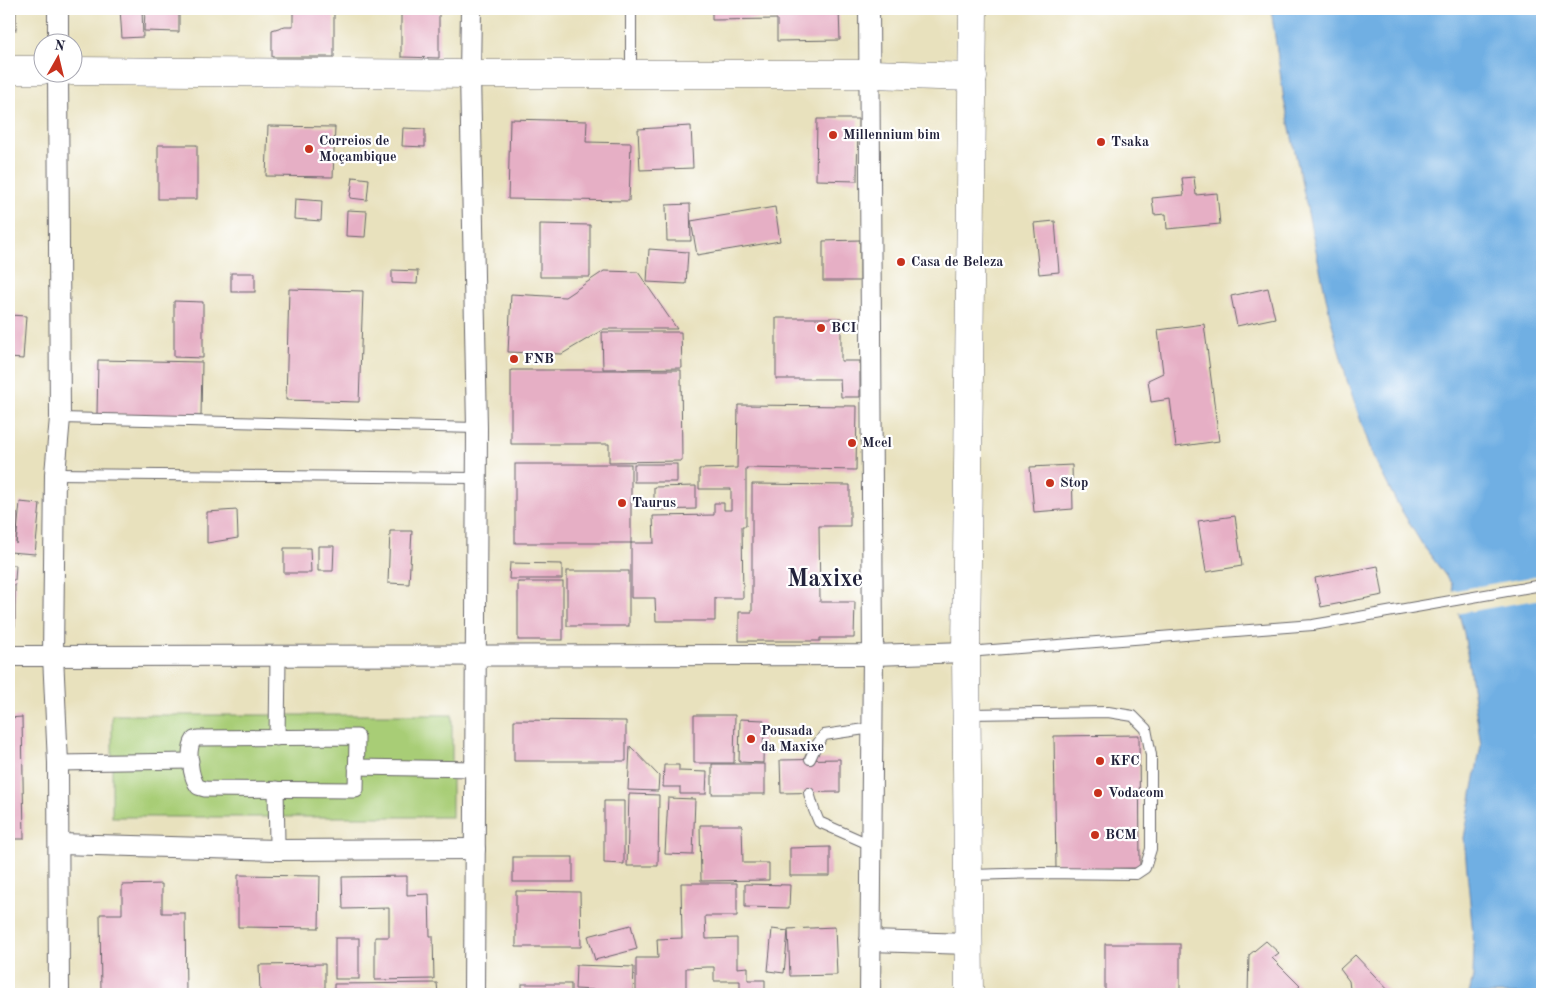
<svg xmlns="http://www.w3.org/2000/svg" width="1551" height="1003" viewBox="0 0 1551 1003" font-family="'Old Standard TT',serif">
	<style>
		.green { fill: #a8cd76; stroke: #657858 }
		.water { fill: #70afe3; stroke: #49688f }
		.pier { fill: #e8e1bd }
		.building { fill: #e6afc5 }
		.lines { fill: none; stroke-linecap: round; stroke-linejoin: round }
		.service-casing { stroke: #676568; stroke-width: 12 }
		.pedestrian-casing { stroke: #676568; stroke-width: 17 }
		.minor-casing { stroke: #676568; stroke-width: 22 }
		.secondary-casing { stroke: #676568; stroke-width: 29 }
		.trunk-casing { stroke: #676568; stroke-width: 29 }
		.service { stroke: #fff; stroke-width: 10 }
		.pedestrian { stroke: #fff; stroke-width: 15 }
		.minor { stroke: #fff; stroke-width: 20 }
		.secondary { stroke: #fff; stroke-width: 28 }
		.trunk { stroke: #fff; stroke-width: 28 }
		.poi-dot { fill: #c8321e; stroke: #fff; stroke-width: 2 }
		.labels { text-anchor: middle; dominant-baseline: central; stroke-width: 4.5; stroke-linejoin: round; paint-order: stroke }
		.poi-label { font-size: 14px; font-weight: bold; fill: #22223b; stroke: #fff; text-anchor: start }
		.town-label { font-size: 24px; font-weight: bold; fill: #22223b; stroke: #fff }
	</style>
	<rect width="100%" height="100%" fill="#fff"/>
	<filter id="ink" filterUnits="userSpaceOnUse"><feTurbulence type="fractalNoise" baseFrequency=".02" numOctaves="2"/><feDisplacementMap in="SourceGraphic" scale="10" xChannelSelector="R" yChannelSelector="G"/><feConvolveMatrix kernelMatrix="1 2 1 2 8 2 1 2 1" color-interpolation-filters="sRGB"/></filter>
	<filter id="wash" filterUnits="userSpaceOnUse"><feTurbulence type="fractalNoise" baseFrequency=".0096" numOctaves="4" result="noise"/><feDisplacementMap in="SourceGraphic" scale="20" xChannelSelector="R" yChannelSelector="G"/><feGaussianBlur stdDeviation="1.12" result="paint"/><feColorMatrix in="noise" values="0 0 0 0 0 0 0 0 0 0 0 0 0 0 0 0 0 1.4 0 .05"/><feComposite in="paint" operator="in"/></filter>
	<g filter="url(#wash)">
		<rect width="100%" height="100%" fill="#e8e1bd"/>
		<!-- green -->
		<rect class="green" x="112" y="715" width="340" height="102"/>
		<!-- water -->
		<polygon class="water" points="1271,9 1542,9 1542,994 1469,994 1473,977 1474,946 1464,838 1481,745 1464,633 1451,583 1422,544 1397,503 1373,456 1348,384 1330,316 1284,100"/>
		<!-- pier -->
		<polygon class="pier" points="1542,575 1542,599 1456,614 1451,591"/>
		<g id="blocks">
			<!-- building -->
			<g class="building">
				<rect x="9" y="9" width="7" height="21"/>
				<polygon points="120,9 142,9 143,37 122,38"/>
				<polygon points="145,9 179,9 179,32 144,31"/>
				<polygon points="293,9 314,9 314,12 334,12 334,57 272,57 272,30 285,26 293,26"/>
				<polygon points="401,9 439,9 439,58 401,57"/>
				<polygon points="712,9 839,9 840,40 777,41 777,19 712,20"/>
				<polygon points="510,119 587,121 586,142 631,143 629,201 508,199"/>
				<polygon points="817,119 858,119 857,181 816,180"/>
				<polygon points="268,126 335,127 333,177 266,176"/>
				<polygon points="691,126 693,168 640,170 638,129"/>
				<polygon points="403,128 425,129 425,147 402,146"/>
				<rect x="158" y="145" width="39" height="54"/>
				<polygon points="353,177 369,179 367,200 350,198"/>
				<polygon points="1194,177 1196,195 1217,193 1220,224 1167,229 1166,214 1154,215 1152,198 1184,195 1182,178"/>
				<polygon points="295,199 322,201 321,221 294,219"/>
				<polygon points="690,204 691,241 667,241 666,205"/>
				<polygon points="775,207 780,241 697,255 691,221"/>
				<polygon points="347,210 367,211 365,237 346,236"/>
				<polygon points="1055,221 1059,272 1039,274 1034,223"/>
				<polygon points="540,224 590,225 590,277 540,277"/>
				<polygon points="860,240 860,281 823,281 823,241"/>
				<polygon points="649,249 688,252 686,284 647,282"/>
				<polygon points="392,270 418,271 417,284 392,283"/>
				<polygon points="604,271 638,272 677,329 604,329 562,354 508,352 511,294 565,297"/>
				<rect x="231" y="273" width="24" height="19"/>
				<polygon points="1268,288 1275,318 1237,326 1231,296"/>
				<polygon points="289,289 363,291 359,402 286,400"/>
				<polygon points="174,301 203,302 203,358 174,357"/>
				<polygon points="9,315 26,316 23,359 9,358"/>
				<polygon points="776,318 841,318 841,361 860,361 860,397 841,397 840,379 776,379"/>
				<polygon points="1204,324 1219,441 1176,447 1170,399 1151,402 1148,380 1163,373 1158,330"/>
				<polygon points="602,332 681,332 682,368 603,369"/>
				<polygon points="98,360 202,362 201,416 97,415"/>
				<polygon points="511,370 681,370 682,461 609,462 609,444 511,444"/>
				<polygon points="738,405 857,406 856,470 746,468 746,526 742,526 743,598 715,598 715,621 656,621 655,598 631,598 631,543 654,543 653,516 714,515 714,503 724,503 724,510 731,510 731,489 699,489 699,469 737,468"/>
				<rect x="515" y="464" width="116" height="79"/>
				<rect x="634" y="464" width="43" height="18"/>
				<polygon points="1072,465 1073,509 1034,512 1030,467"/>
				<polygon points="752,484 850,485 850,526 819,526 820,602 855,602 854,638 820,638 820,641 739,641 739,612 752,612"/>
				<polygon points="696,486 696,509 654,510 654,487"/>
				<polygon points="20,502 40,504 35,554 9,552 9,513 17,513 16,544"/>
				<polygon points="237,510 238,538 207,543 207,512"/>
				<polygon points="1235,516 1242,566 1206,572 1198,521"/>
				<polygon points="390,531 412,531 409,584 388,583"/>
				<polygon points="318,546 334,546 333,571 318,571"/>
				<polygon points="284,548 310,548 311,573 284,573"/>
				<polygon points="510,563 562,564 562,579 509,579"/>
				<polygon points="9,565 16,565 15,580 9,580"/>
				<polygon points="1378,566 1383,595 1321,607 1315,578"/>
				<rect x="567" y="571" width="62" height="55"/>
				<rect x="518" y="582" width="45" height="58"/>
				<rect x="9" y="585" width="6" height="41"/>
				<polygon points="694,715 735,715 734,763 694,763"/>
				<polygon points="22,717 24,839 9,839 9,718"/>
				<polygon points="740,719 764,720 763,763 739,762"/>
				<polygon points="514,720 626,721 626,761 514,761"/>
				<polygon points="1139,735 1140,868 1056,869 1054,736"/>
				<polygon points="630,746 659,776 658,791 628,790"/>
				<polygon points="840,759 840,792 781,793 780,760"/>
				<rect x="712" y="764" width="53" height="30"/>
				<polygon points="664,765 679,765 679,771 707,772 706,794 680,794 680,787 663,787"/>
				<polygon points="629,794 659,795 658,866 627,866"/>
				<polygon points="668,798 695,799 693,855 665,854"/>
				<polygon points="604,801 624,801 624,864 604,863"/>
				<polygon points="700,825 742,825 743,863 769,863 769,880 701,881"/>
				<polygon points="830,847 830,876 790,876 790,848"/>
				<rect x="513" y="857" width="60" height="25"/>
				<polygon points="238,875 320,876 319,928 238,927"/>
				<polygon points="407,876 407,895 429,894 430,936 433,936 434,979 375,980 375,937 389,937 389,908 343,909 342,877"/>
				<polygon points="681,883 737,883 737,916 705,916 706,939 737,938 737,968 748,967 748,980 765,980 765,994 740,994 740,981 714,981 714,967 707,967 686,968 686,993 636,992 636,958 658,958 657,939 682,938"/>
				<polygon points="162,884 162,913 185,913 186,994 101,994 100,914 122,914 122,885"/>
				<polygon points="745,884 790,885 789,908 745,907"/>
				<polygon points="516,891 580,892 581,947 516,947"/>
				<polygon points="631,925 637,949 595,960 588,936"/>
				<polygon points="835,927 837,975 790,976 788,929"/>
				<polygon points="772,929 788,931 784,973 768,971"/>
				<rect x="335" y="938" width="24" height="41"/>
				<polygon points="1266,941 1279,953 1272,958 1300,986 1291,994 1248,994 1249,955"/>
				<rect x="1105" y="944" width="75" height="50"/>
				<polygon points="1355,955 1392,994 1356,994 1350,989 1349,981 1340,969"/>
				<polygon points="325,964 325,992 260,993 259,965"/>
				<polygon points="576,965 634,967 633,992 575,989"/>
				<polygon points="437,983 438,994 334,994 334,984"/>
				<rect x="522" y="984" width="49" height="10"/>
			</g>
		</g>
	</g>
	<g filter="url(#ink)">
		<use href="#blocks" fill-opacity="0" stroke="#676568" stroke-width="1"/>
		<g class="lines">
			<!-- service casing -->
			<g class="service-casing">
				<g id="service">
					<polyline points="631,9 631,73"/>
					<polyline points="60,418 477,428"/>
					<polyline points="55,474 476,478"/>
					<polyline points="967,652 1313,625 1542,585"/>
					<polyline points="968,714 1108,712 1133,716 1146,729 1151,755 1151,849 1145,868 1136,874 1041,873 969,875"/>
					<polyline points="810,759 816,746 824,735 872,728"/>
					<polyline points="809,793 814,810 819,822 871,845"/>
				</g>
			</g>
			<!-- pedestrian casing -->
			<g class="pedestrian-casing">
				<g id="pedestrian">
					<path d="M357,737l-1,53 -151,-1 -7,-2c-8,-10 -11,-38 -4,-48l4,-1z"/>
					<polyline points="277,738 278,657"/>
					<polyline points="58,763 191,761"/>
					<polyline points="356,767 476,769"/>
					<polyline points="276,789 277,843"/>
				</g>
			</g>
			<!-- minor casing -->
			<g class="minor-casing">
				<g id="minor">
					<polyline points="58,9 58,42"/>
					<polyline points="471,9 470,74 477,428 474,994"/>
					<polyline points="869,9 873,655 870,994"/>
					<polyline points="58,72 60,418 55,474 53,656 58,763 59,994"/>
					<polyline points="9,656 873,655 966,652"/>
					<polyline points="59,844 277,850 475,849"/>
					<polyline points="870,941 969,944"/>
				</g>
			</g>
			<!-- secondary casing -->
			<g class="secondary-casing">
				<g id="secondary">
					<polyline points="9,70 42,70"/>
					<polyline points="72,71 470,74 870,74 973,77"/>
				</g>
			</g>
			<!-- trunk casing -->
			<g class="trunk-casing">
				<polyline id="trunk" points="969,994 966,652 973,9"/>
			</g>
			<!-- service -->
			<use href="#service" class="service"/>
			<!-- pedestrian -->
			<use href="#pedestrian" class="pedestrian"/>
			<!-- minor -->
			<use href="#minor" class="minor"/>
			<!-- secondary -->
			<use href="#secondary" class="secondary"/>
			<!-- trunk -->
			<use href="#trunk" class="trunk"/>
		</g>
	</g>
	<!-- markers -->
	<g class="poi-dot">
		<circle cx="833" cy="135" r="5"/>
		<circle cx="1101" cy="142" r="5"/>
		<circle cx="309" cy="149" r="5"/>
		<circle cx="901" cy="262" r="5"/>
		<circle cx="821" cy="328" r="5"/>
		<circle cx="514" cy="359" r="5"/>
		<circle cx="852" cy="443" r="5"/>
		<circle cx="1050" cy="483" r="5"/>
		<circle cx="622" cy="503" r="5"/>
		<circle cx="751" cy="739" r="5"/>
		<circle cx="1100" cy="761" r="5"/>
		<circle cx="1098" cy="793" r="5"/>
		<circle cx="1095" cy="835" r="5"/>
	</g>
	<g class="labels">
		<!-- poi labels -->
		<g class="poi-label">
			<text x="843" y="135">Millennium bim</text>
			<text x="319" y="141">Correios de<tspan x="319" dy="16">Moçambique</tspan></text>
			<text x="1111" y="142">Tsaka</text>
			<text x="911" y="262">Casa de Beleza</text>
			<text x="831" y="328">BCI</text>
			<text x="524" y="359">FNB</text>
			<text x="862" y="443">Mcel</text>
			<text x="1060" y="483">Stop</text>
			<text x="632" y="503">Taurus</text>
			<text x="761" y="731">Pousada<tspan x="761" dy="16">da Maxixe</tspan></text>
			<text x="1110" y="761">KFC</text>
			<text x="1108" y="793">Vodacom</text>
			<text x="1105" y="835">BCM</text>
		</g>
		<!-- town labels -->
		<g class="town-label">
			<text x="825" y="580">Maxixe</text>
		</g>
	</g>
	<!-- margin -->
	<rect width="1551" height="1003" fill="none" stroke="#fff" stroke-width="30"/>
	<!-- north arrow -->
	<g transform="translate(58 58) rotate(8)"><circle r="24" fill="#ffffff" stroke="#a7a7b1"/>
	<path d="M0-4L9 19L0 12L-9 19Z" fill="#c8321e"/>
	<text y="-8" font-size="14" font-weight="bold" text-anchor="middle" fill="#22223b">N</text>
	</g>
</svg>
